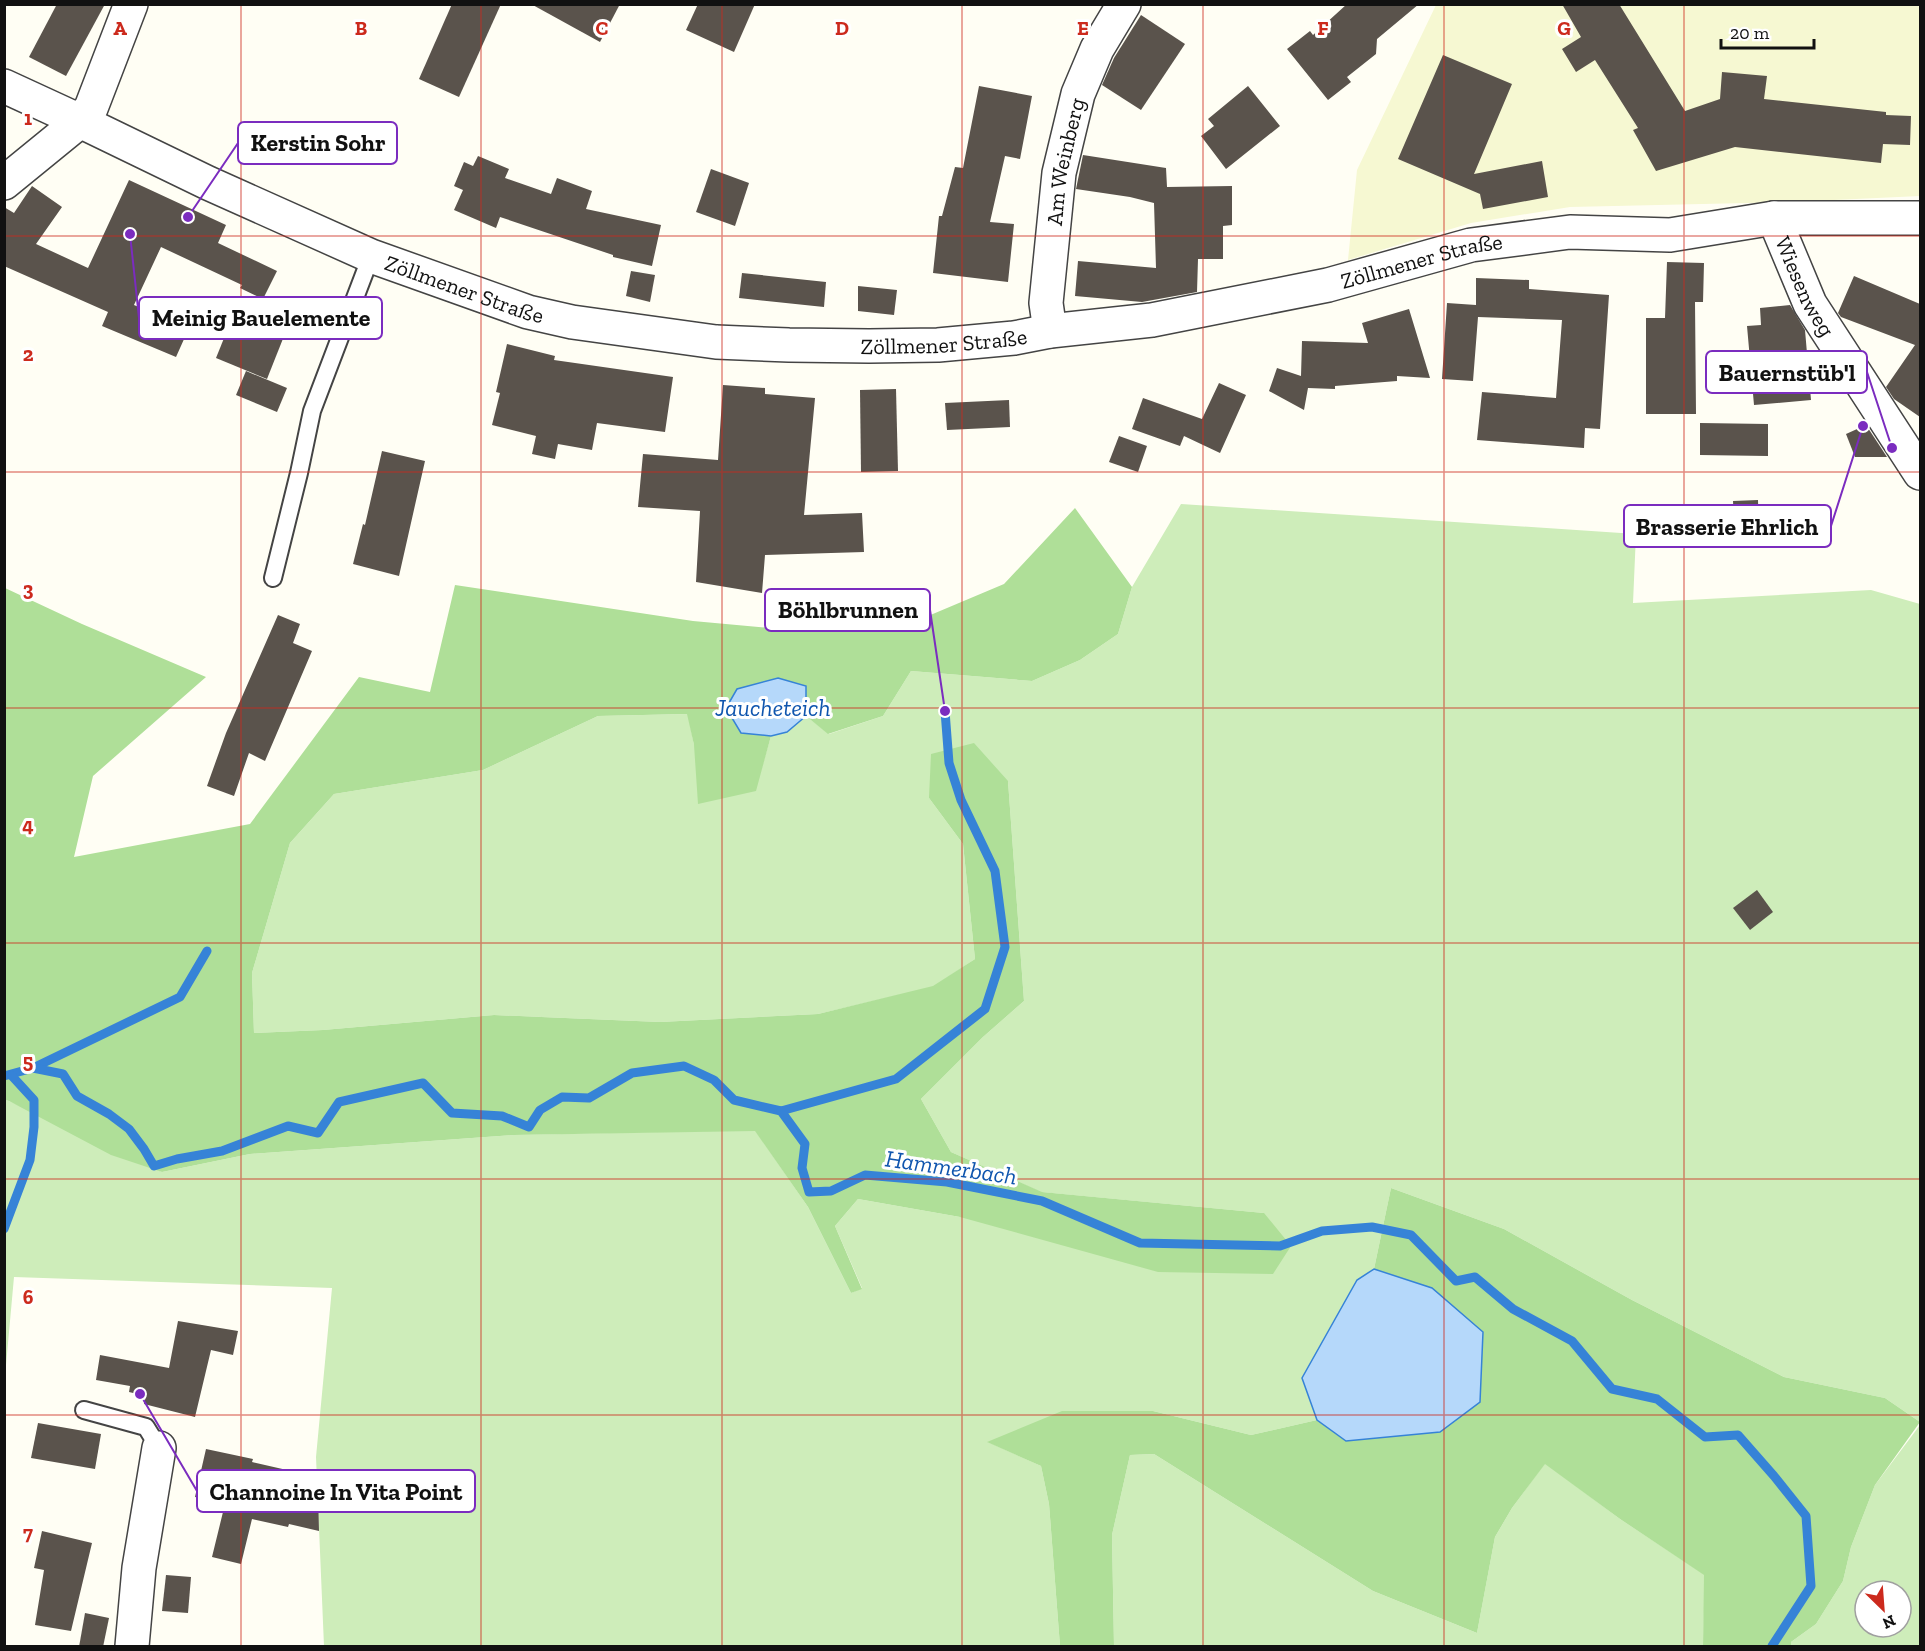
<svg xmlns="http://www.w3.org/2000/svg" width="1925" height="1651" viewBox="0 0 1925 1651" font-family="'Zilla Slab',serif">
	<style>
		.farmland { fill: #f6f8d2 }
		.green { fill: #ceedba; fill-rule: evenodd }
		.forest { fill: #afdf98 }
		.water { fill: #b5d8fa; stroke: #3683d7; stroke-width: 1.5 }
		.lines { fill: none; stroke-linecap: round; stroke-linejoin: round }
		.stream { stroke: #3683d7; stroke-width: 9 }
		.building { fill: #5a534c }
		.service-casing { stroke: #444; stroke-width: 20 }
		.minor-casing { stroke: #444; stroke-width: 36 }
		.tertiary-casing { stroke: #444; stroke-width: 36 }
		.service { stroke: #fff; stroke-width: 16 }
		.minor { stroke: #fff; stroke-width: 33 }
		.tertiary { stroke: #fff; stroke-width: 33 }
		.grid { fill: none; stroke: #cc2a1d; stroke-width: 1.5; stroke-opacity: 0.55 }
		.labels { text-anchor: middle; dominant-baseline: central; stroke-width: 6; stroke-linejoin: round; paint-order: stroke }
		.street-label { font-size: 22px; fill: #111; stroke: #fff }
		.water-label { font-size: 24px; font-style: italic; fill: #0f55ae; stroke: #fff }
		.grid-label { font-size: 20px; text-anchor: middle; font-weight: bold; fill: #cc2a1d; stroke: #fff; stroke-width: 6; stroke-linejoin: round; paint-order: stroke }
		.leader { fill: none; stroke: #7b2cbf; stroke-width: 2 }
		.callout-dot { fill: #7b2cbf; stroke: #fff; stroke-width: 2 }
		.callout { fill: #fff; stroke: #7b2cbf; stroke-width: 2 }
		.callout-label { font-size: 24px; text-anchor: middle; font-weight: bold; fill: #111 }
	</style>
	<rect width="100%" height="100%" fill="#fffef4"/>
	<!-- farmland -->
	<polygon class="farmland" points="1436,5 1920,5 1920,196 1791,202 1570,207 1471,223 1348,260 1357,170"/>
	<!-- green -->
	<g class="green">
		<polygon points="1181,504 1636,534 1633,603 1871,590 1920,604 1920,1422 1885,1398 1784,1377 1632,1300 1504,1229 1391,1188 1374,1269 1357,1280 1302,1378 1317,1420 1251,1435 1153,1411 988,1442 1041,1466 1049,1504 1060,1646 324,1646 316,1457 332,1288 14,1277 5,1376 5,1100 9,1101 162,1172 250,1154 514,1135 755,1130 808,1207 851,1293 862,1288 835,1226 858,1199 960,1217 1264,1213 1041,1192 951,1152 921,1099 983,1037 1024,1001 1008,781 929,798 963,844 975,959 933,987 818,1014 660,1022 494,1015 323,1030 254,1033 252,973 290,843 334,794 483,770 598,716 688,714 694,745 755,791 771,736 787,732 806,716 829,734 883,716 911,671 1032,681 1080,660 1118,634 1132,587"/>
		<path d="M1920,1425v221h-129v-4l25,-18 27,-43 8,-34 24,-62zM1865,1591h36v36h-36z"/>
		<polygon points="1154,1454 1373,1591 1477,1633 1495,1537 1512,1508 1545,1463 1620,1519 1705,1575 1703,1646 1114,1646 1112,1535 1130,1455"/>
	</g>
	<!-- forest -->
	<g class="forest">
		<polygon points="1075,508 1132,587 1118,634 1080,660 1032,681 911,671 883,716 828,734 806,716 806,686 741,733 771,736 756,791 698,804 694,745 687,714 598,716 483,770 334,794 290,843 252,973 254,1033 323,1030 494,1015 660,1022 818,1014 933,986 975,959 963,844 929,798 931,754 974,743 1008,781 1024,1001 983,1037 921,1099 951,1152 1042,1192 1264,1213 1291,1246 1273,1274 1158,1272 960,1217 858,1199 835,1226 862,1289 851,1293 808,1207 755,1131 514,1135 250,1154 162,1172 111,1155 9,1101 5,1100 5,588 82,624 206,677 93,776 74,857 250,824 359,677 430,692 455,585 693,621 780,629 902,627 1004,584"/>
		<polygon points="1391,1188 1504,1229 1632,1300 1784,1377 1885,1398 1920,1422 1875,1485 1851,1547 1843,1581 1816,1624 1791,1642 1791,1646 1703,1646 1704,1575 1620,1519 1545,1464 1512,1508 1495,1537 1477,1633 1373,1591 1154,1454 1130,1455 1112,1535 1114,1646 1060,1646 1049,1504 1041,1466 987,1442 1062,1411 1153,1411 1251,1435 1317,1420 1346,1441 1432,1288 1374,1269"/>
	</g>
	<!-- water -->
	<g class="water">
		<polygon points="778,678 806,686 806,716 787,732 771,736 741,733 726,708 737,689"/>
		<polygon points="1374,1269 1432,1288 1483,1332 1480,1402 1440,1432 1346,1441 1317,1420 1302,1378 1357,1280"/>
	</g>
	<g class="lines">
		<!-- stream -->
		<g class="stream">
			<polyline points="33,1068 180,997 207,951"/>
			<polyline points="4,1076 33,1068 63,1074 77,1096 109,1114 129,1129 144,1149 154,1166 177,1159 222,1151 288,1126 318,1133 339,1102 423,1083 452,1113 502,1116 529,1127 540,1110 562,1097 589,1098 632,1073 684,1066 714,1080 734,1100 781,1111 805,1144 802,1168 809,1192 831,1191 865,1175 947,1182 1042,1201 1140,1243 1280,1246 1322,1231 1372,1227 1411,1235 1456,1281 1475,1277 1513,1309 1572,1341 1612,1389 1657,1399 1705,1437 1738,1435 1774,1476 1806,1516 1811,1586 1772,1646"/>
			<polyline points="781,1111 896,1079 985,1009 1005,947 995,871 961,800 949,763 945,711"/>
			<polyline points="4,1229 30,1160 34,1127 34,1100 12,1076"/>
		</g>
	</g>
	<!-- building -->
	<g class="building">
		<polygon points="57,4 105,4 66,76 29,57"/>
		<polygon points="452,4 501,4 459,97 419,79"/>
		<polygon points="531,4 620,4 600,42"/>
		<polygon points="698,4 755,4 734,52 686,30"/>
		<polygon points="1347,4 1419,4 1377,39 1376,54 1347,77 1351,82 1328,100 1287,49 1310,31 1313,35"/>
		<polygon points="1562,4 1619,4 1685,111 1720,99 1722,72 1767,76 1764,99 1886,112 1886,115 1911,116 1910,145 1883,144 1881,163 1735,147 1656,171 1633,130 1638,128 1595,60 1576,72 1562,49 1581,37"/>
		<polygon points="1141,15 1185,44 1141,110 1102,85 1114,58"/>
		<polygon points="1443,55 1512,84 1474,174 1542,161 1548,197 1483,209 1480,194 1398,159"/>
		<polygon points="979,86 1032,96 1020,159 1005,156 990,222 1014,224 1008,282 933,273 939,216 942,216 955,167 963,168"/>
		<polygon points="1248,86 1280,126 1226,169 1201,136 1214,126 1208,119"/>
		<polygon points="1083,155 1166,168 1167,187 1232,186 1232,225 1223,226 1223,259 1198,259 1197,292 1142,302 1075,296 1078,261 1156,268 1154,203 1130,197 1076,189"/>
		<polygon points="478,156 509,169 505,178 551,194 557,178 592,191 586,209 661,225 652,266 613,257 613,255 500,217 496,228 454,210 463,190 454,186 464,162 473,166"/>
		<polygon points="711,169 749,183 735,226 696,212"/>
		<polygon points="129,180 226,225 218,243 277,271 263,299 240,288 242,285 161,247 134,305 189,328 176,357 102,326 108,312 4,266 4,207 14,213 32,186 62,207 36,244 88,268"/>
		<polygon points="1667,262 1704,263 1703,302 1695,302 1696,414 1646,414 1646,318 1665,318"/>
		<polygon points="631,271 655,275 650,302 626,296"/>
		<polygon points="742,273 826,282 824,307 739,298"/>
		<polygon points="1854,276 1920,304 1920,417 1894,399 1886,387 1915,345 1841,317 1838,313"/>
		<polygon points="1476,278 1529,280 1529,289 1609,295 1600,429 1585,428 1584,448 1477,440 1482,392 1556,398 1562,320 1478,317 1473,381 1442,379 1447,303 1476,305"/>
		<polygon points="858,286 897,290 894,315 858,311"/>
		<polygon points="1790,305 1805,330 1811,400 1754,405 1747,326 1761,325 1760,308"/>
		<polygon points="237,306 288,326 267,379 216,358"/>
		<polygon points="1409,309 1430,378 1397,376 1397,381 1335,386 1335,389 1308,388 1304,410 1269,391 1277,368 1301,376 1302,341 1368,343 1362,323"/>
		<polygon points="507,344 555,356 554,360 673,377 665,432 597,423 592,450 558,444 555,459 532,454 536,436 492,425 500,393 496,392"/>
		<polygon points="246,371 287,388 277,412 236,395"/>
		<polygon points="1219,383 1246,395 1220,453 1184,436 1180,446 1132,429 1143,398 1202,419"/>
		<polygon points="723,385 765,388 765,394 815,398 804,515 862,513 864,552 765,555 762,593 696,582 700,511 638,507 643,454 718,460"/>
		<polygon points="896,389 898,471 861,472 860,390"/>
		<polygon points="1009,400 1010,427 947,430 945,403"/>
		<polygon points="1700,423 1768,424 1768,456 1700,455"/>
		<polygon points="1866,425 1887,457 1855,457 1846,434"/>
		<polygon points="1119,436 1147,446 1138,472 1109,462"/>
		<polygon points="382,451 425,461 399,576 353,564 363,524 365,525"/>
		<polygon points="1758,500 1759,540 1735,541 1733,501"/>
		<polygon points="278,615 300,624 293,643 312,651 265,761 249,753 234,796 207,786 226,733"/>
		<polygon points="1757,890 1773,912 1750,930 1733,908"/>
		<polygon points="178,1321 238,1331 233,1355 211,1350 195,1417 144,1404 146,1396 129,1392 130,1386 96,1380 100,1355 169,1368"/>
		<polygon points="38,1423 101,1434 95,1469 31,1458"/>
		<polygon points="206,1449 253,1459 252,1462 300,1473 298,1483 318,1490 319,1531 289,1524 288,1527 252,1519 241,1564 212,1557 223,1512 215,1511 217,1501 195,1497"/>
		<polygon points="42,1531 92,1543 71,1631 35,1625 44,1570 34,1568"/>
		<polygon points="166,1575 191,1577 188,1613 162,1611"/>
		<polygon points="85,1613 109,1618 103,1647 79,1647"/>
	</g>
	<g class="lines">
		<!-- service casing -->
		<g class="service-casing">
			<g id="service">
				<polyline points="273,578 299,473 312,411 371,256"/>
				<polyline points="84,1410 146,1427 159,1448"/>
			</g>
		</g>
		<!-- minor casing -->
		<g class="minor-casing">
			<g id="minor">
				<path id="s1" d="M80,121l128,62 163,73 157,56 44,10 144,20 73,3 80,1 69,-1 76,-7 36,-7 102,-11 176,-35 143,-40 99,-13 100,3 104,-17h146"/>
				<path id="s2" d="M1774,218l36,86 110,169"/>
				<path id="s3" d="M1050,331l-4,-28 13,-130 19,-79 19,-45 27,-45"/>
				<polyline points="132,1646 139,1568 159,1448"/>
			</g>
		</g>
		<!-- tertiary casing -->
		<g class="tertiary-casing">
			<g id="tertiary">
				<polyline points="4,86 80,121"/>
				<polyline points="4,183 80,121 91,108 131,4"/>
			</g>
		</g>
		<!-- service -->
		<use href="#service" class="service"/>
		<!-- minor -->
		<use href="#minor" class="minor"/>
		<!-- tertiary -->
		<use href="#tertiary" class="tertiary"/>
	</g>
	<!-- grid -->
	<path class="grid" d="M241,4v1642M481,4v1642M722,4v1642M962,4v1642M1203,4v1642M1444,4v1642M1684,4v1642M4,236h1916M4,472h1916M4,708h1916M4,943h1916M4,1179h1916M4,1415h1916"/>
	<g class="labels">
		<!-- street labels -->
		<g class="street-label">
			<text stroke="none"><textPath href="#s3" startOffset="171">Am Weinberg</textPath></text>
			<text stroke="none"><textPath href="#s1" startOffset="1392">Zöllmener Straße</textPath></text>
			<text stroke="none"><textPath href="#s2" startOffset="75">Wiesenweg</textPath></text>
			<text stroke="none"><textPath href="#s1" startOffset="420">Zöllmener Straße</textPath></text>
			<text stroke="none"><textPath href="#s1" startOffset="906">Zöllmener Straße</textPath></text>
		</g>
		<!-- water labels -->
		<g class="water-label">
			<text x="773" y="707">Jaucheteich</text>
			<text transform="translate(951 1167) rotate(8)">Hammerbach</text>
		</g>
	</g>
	<g class="grid-label">
		<text x="120" y="35">A</text>
		<text x="361" y="35">B</text>
		<text x="602" y="35">C</text>
		<text x="842" y="35">D</text>
		<text x="1083" y="35">E</text>
		<text x="1323" y="35">F</text>
		<text x="1564" y="35">G</text>
		<text x="28" y="125">1</text>
		<text x="28" y="361">2</text>
		<text x="28" y="596">3</text>
		<text x="28" y="832">4</text>
		<text x="28" y="1068">5</text>
		<text x="28" y="1304">6</text>
		<text x="28" y="1540">7</text>
	</g>
	<!-- callouts -->
	<path class="leader" d="M188 217L238 143M130 234L139 318M1892 448L1867 372M1863 426L1831 526M945 711L930 610M140 1394L197 1491"/>
	<g class="callout-dot">
		<circle cx="188" cy="217" r="6"/>
		<circle cx="130" cy="234" r="6"/>
		<circle cx="1892" cy="448" r="6"/>
		<circle cx="1863" cy="426" r="6"/>
		<circle cx="945" cy="711" r="6"/>
		<circle cx="140" cy="1394" r="6"/>
	</g>
	<g class="callout">
		<rect x="238" y="122" width="159" height="42" rx="6"/>
		<rect x="139" y="297" width="243" height="42" rx="6"/>
		<rect x="1706" y="351" width="161" height="42" rx="6"/>
		<rect x="1624" y="505" width="207" height="42" rx="6"/>
		<rect x="765" y="589" width="165" height="42" rx="6"/>
		<rect x="197" y="1470" width="278" height="42" rx="6"/>
	</g>
	<g class="callout-label">
		<text x="318" y="151">Kerstin Sohr</text>
		<text x="261" y="326">Meinig Bauelemente</text>
		<text x="1787" y="381">Bauernstüb'l</text>
		<text x="1727" y="535">Brasserie Ehrlich</text>
		<text x="848" y="618">Böhlbrunnen</text>
		<text x="336" y="1500">Channoine In Vita Point</text>
	</g>
	<!-- border -->
	<rect width="1925" height="1651" fill="none" stroke="#111111" stroke-width="12"/>
	<!-- north arrow -->
	<g transform="translate(1883 1609) rotate(155)"><circle r="28" fill="#ffffff" stroke="#a0a0a0" stroke-width="1.5"/>
	<path d="M0-4.5L10 22L0 15L-10 22Z" fill="#cc2a1d"/>
	<text y="-9" font-size="16" font-weight="bold" text-anchor="middle" fill="#111111">N</text>
	</g>
	<!-- scale -->
	<path d="M1721 39v9h93v-9" fill="none" stroke="#111111" stroke-width="3"/>
	<text x="1730" y="39" font-size="18" fill="#111111" stroke="#ffffff" stroke-width="4.5" paint-order="stroke">20 m</text>
</svg>
